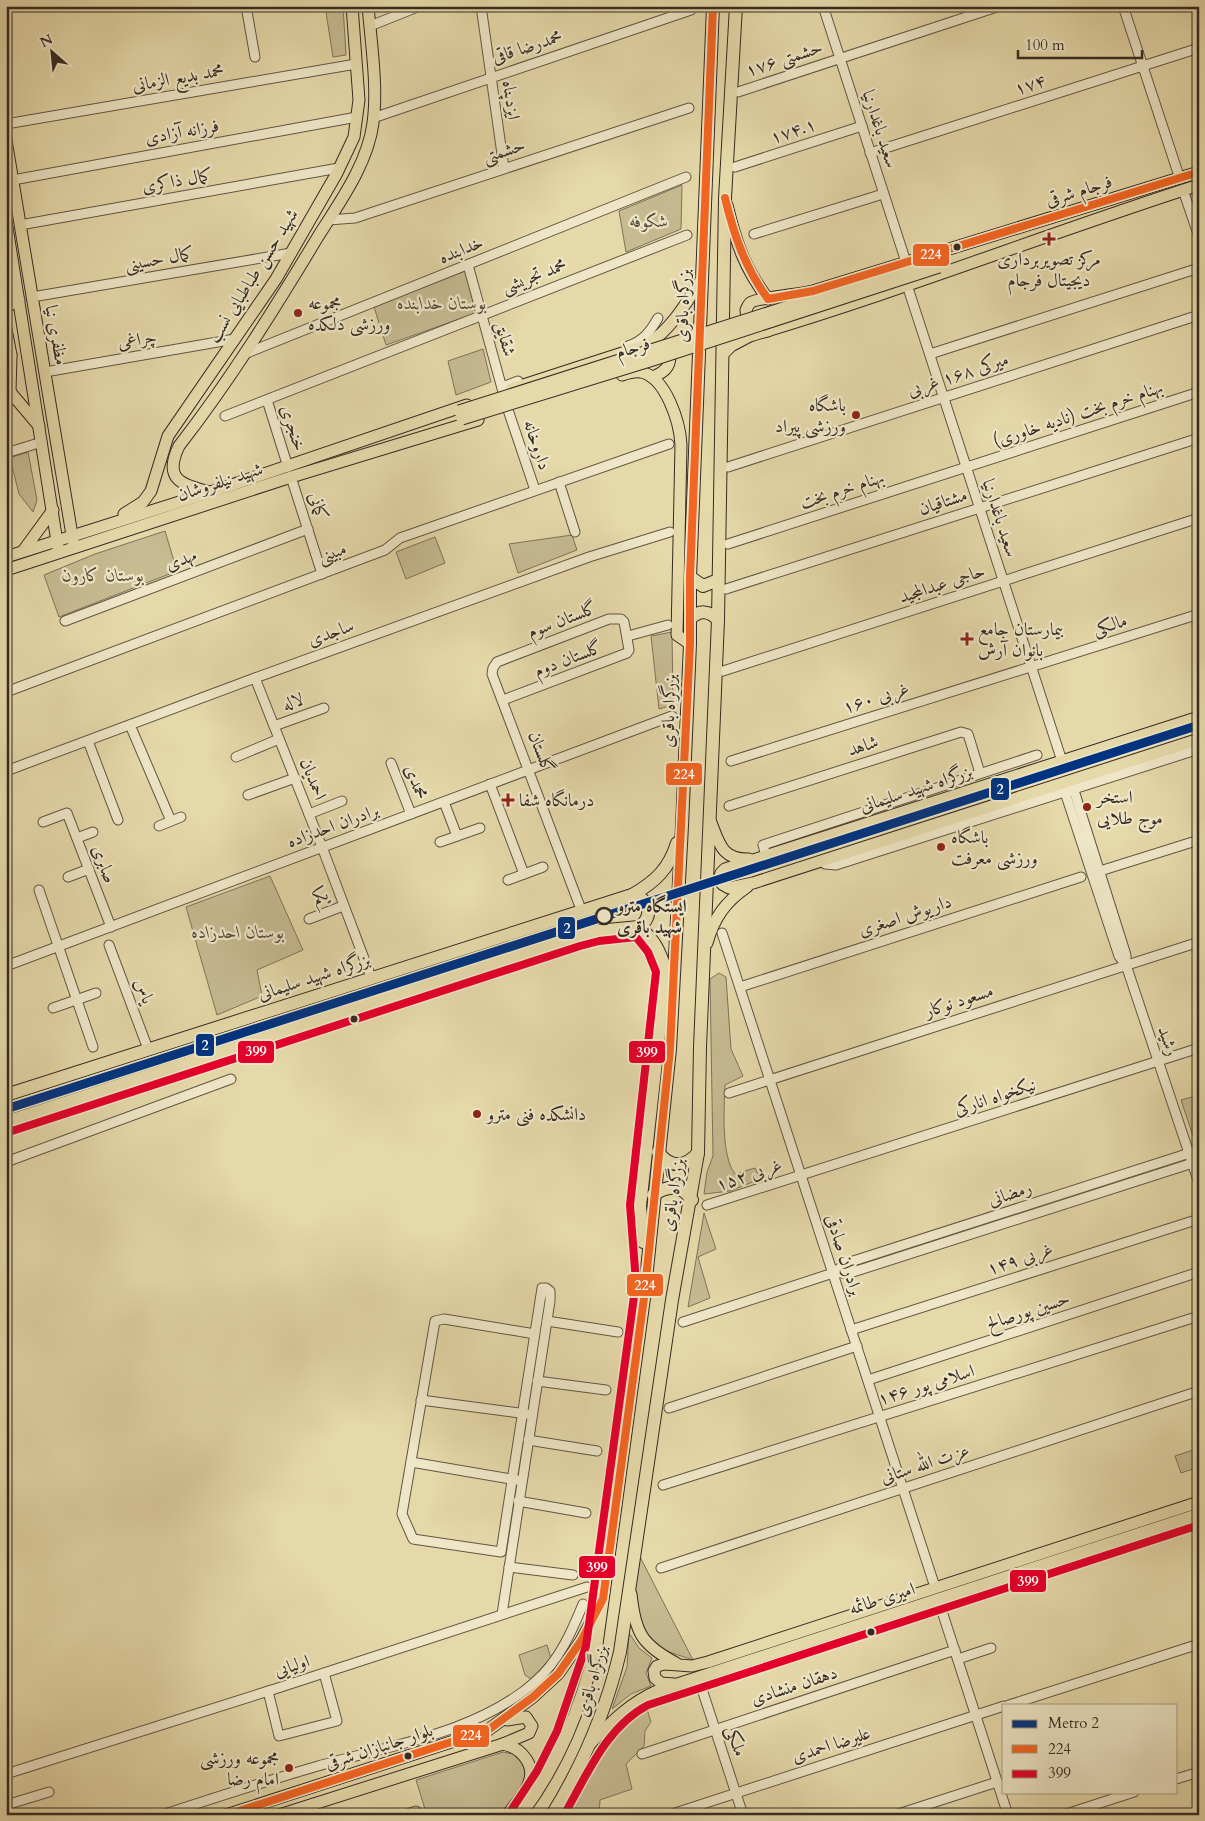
<svg xmlns="http://www.w3.org/2000/svg" width="1205" height="1821" viewBox="0 0 1205 1821" font-family="Cardo,Amiri,serif">
	<style>
		.green { fill: #c7bb92; stroke: #7e735a }
		.lines { fill: none; stroke-linecap: round; stroke-linejoin: round }
		.minor-casing { stroke: #615644; stroke-width: 11 }
		.major-casing { stroke: #352b23; stroke-width: 13 }
		.highway-casing { stroke: #352b23; stroke-width: 14 }
		.minor { stroke: #eee6c7; stroke-width: 9 }
		.major { stroke: #e5d8a9; stroke-width: 11 }
		.highway { stroke: #e5d8a9; stroke-width: 12 }
		.major-bridge-casing { stroke: #352b23; stroke-width: 13; stroke-linecap: butt }
		.major-bridge { stroke: #e5d8a9; stroke-width: 11 }
		.bus-1-casing { stroke: #eee6c7; stroke-width: 11 }
		.bus-2-casing { stroke: #eee6c7; stroke-width: 11 }
		.bus-1 { stroke: #f26522; stroke-width: 8 }
		.bus-2 { stroke: #e4002b; stroke-width: 8 }
		.metro-1-casing { stroke: #eee6c7; stroke-width: 12 }
		.metro-1 { stroke: #003380; stroke-width: 9 }
		.poi-dot { fill: #8f2418; stroke: #eee6c7; stroke-width: 2 }
		.bus-dot { fill: #352b23; stroke: #eee6c7; stroke-width: 2 }
		.stop-dot { fill: #eee6c7; stroke: #352b23; stroke-width: 2.5 }
		.labels { text-anchor: middle; dominant-baseline: central; stroke-width: 4.5; stroke-linejoin: round; paint-order: stroke }
		.street-label { font-size: 18px; fill: #352b23; stroke: #eee6c7 }
		.park-label { font-size: 18px; font-style: italic; fill: #524839; stroke: #eee6c7 }
		.poi-label { font-size: 18px; fill: #352b23; stroke: #eee6c7; text-anchor: start }
		.stop-label { font-size: 18px; font-weight: bold; fill: #352b23; stroke: #eee6c7; text-anchor: start }
		.line-badge { stroke: #eee6c7; stroke-width: 2 }
		.badge-label { font-size: 14px; text-anchor: middle; font-weight: bold; fill: #fff }
	</style>
	<rect width="100%" height="100%" fill="#e5d8a9"/>
	<filter id="stains"><feTurbulence type="fractalNoise" baseFrequency=".004" numOctaves="4"/><feColorMatrix values="0 0 0 0 .2 0 0 0 0 .09 0 0 0 0 .02 0 0 0 .5 -.17"/></filter>
	<radialGradient id="worn" r=".72"><stop offset=".6" stop-color="#630" stop-opacity="0"/><stop offset="1" stop-color="#630" stop-opacity=".3"/></radialGradient>
	<!-- green -->
	<g class="green">
		<polygon points="325,6 343,6 346,55 333,57"/>
		<polygon points="682,185 681,229 626,252 619,211"/>
		<polygon points="465,271 476,313 386,345 374,307"/>
		<polygon points="483,349 491,382 456,395 448,361"/>
		<polygon points="28,452 37,500 33,512 19,494 10,458"/>
		<polygon points="165,531 177,571 59,617 44,575 95,554"/>
		<polygon points="572,535 577,550 518,573 509,544"/>
		<polygon points="435,537 445,563 406,579 396,552"/>
		<polygon points="672,632 673,705 659,709 651,636"/>
		<polygon points="270,876 303,950 257,970 262,996 217,1015 186,907"/>
		<path d="M719,973l7,4 5,72 12,27 -18,9c-1,24 -4,71 10,89l20,-6 5,11 -30,12 -26,3 3,-22 6,-16 -3,-177z"/>
		<polygon points="1199,1095 1199,1144 1196,1145 1181,1100"/>
		<polygon points="704,1213 716,1249 698,1257 710,1298 688,1307"/>
		<polygon points="1199,1448 1199,1467 1181,1473 1175,1456"/>
		<path d="M637,1551l56,109c-10,-4 -21,-6 -30,-11 -34,-18 -30,-66 -26,-98z"/>
		<polygon points="629,1633 639,1648 652,1658 646,1673 651,1686 631,1694 612,1709 627,1667"/>
		<polygon points="547,1645 551,1658 531,1679 525,1675 519,1655"/>
		<polygon points="646,1706 651,1722 645,1731 644,1746 626,1764 632,1789 600,1800 599,1815 560,1815 611,1730"/>
		<polygon points="503,1752 527,1757 524,1786 501,1815 410,1815 425,1809 416,1780"/>
	</g>
	<g class="lines">
		<!-- minor casing -->
		<g class="minor-casing">
			<g id="minor">
				<polyline points="246,6 255,57"/>
				<polyline points="481,6 504,168"/>
				<polyline points="823,6 906,262"/>
				<polyline points="1123,6 1180,179"/>
				<polyline points="370,26 420,6"/>
				<polyline points="738,92 1000,6"/>
				<polyline points="373,118 691,10"/>
				<polyline points="6,124 356,64"/>
				<polyline points="870,153 1199,48"/>
				<polyline points="735,167 862,126"/>
				<polyline points="13,180 357,117"/>
				<polyline points="1183,190 1199,237"/>
				<polyline points="328,220 355,218 689,108"/>
				<polyline points="20,225 339,168"/>
				<polyline points="754,234 883,194"/>
				<polyline points="468,265 503,392"/>
				<polyline points="907,285 1062,761"/>
				<polyline points="32,297 291,253"/>
				<path d="M628,346c15,-5 22,-14 30,-28"/>
				<polyline points="247,353 686,177"/>
				<polyline points="930,354 1199,268"/>
				<polyline points="45,372 235,339"/>
				<polyline points="502,387 518,381"/>
				<polyline points="267,400 288,467"/>
				<polyline points="508,410 535,490"/>
				<polyline points="225,416 687,235"/>
				<polyline points="6,453 42,442"/>
				<polyline points="728,467 1199,315"/>
				<polyline points="291,477 322,574"/>
				<polyline points="559,482 575,532"/>
				<polyline points="728,544 1199,392"/>
				<polyline points="726,589 1199,438"/>
				<polyline points="65,621 308,529"/>
				<polyline points="628,636 668,625"/>
				<polyline points="723,671 1199,518"/>
				<polyline points="255,678 322,847 371,977"/>
				<polyline points="6,692 385,550 400,538 669,444"/>
				<polyline points="503,700 627,653 629,650 624,622 621,619 609,619 497,662 493,668 492,674 582,912"/>
				<polyline points="130,725 171,821"/>
				<polyline points="274,726 324,708"/>
				<polyline points="88,741 118,820"/>
				<polyline points="236,757 279,739"/>
				<polyline points="731,761 1199,614"/>
				<polyline points="391,763 411,814"/>
				<polyline points="6,771 255,678 589,557 670,532"/>
				<polyline points="1062,783 1119,956 1126,965 1199,1183"/>
				<polyline points="490,784 524,874"/>
				<polyline points="1072,784 1126,955 1126,965"/>
				<polyline points="248,795 295,778"/>
				<polyline points="444,802 457,836"/>
				<polyline points="729,806 961,732 968,734 980,773"/>
				<polyline points="309,814 342,801"/>
				<polyline points="43,822 67,813 111,927"/>
				<polyline points="159,826 181,817"/>
				<polyline points="77,838 93,832"/>
				<polyline points="440,842 480,828"/>
				<polyline points="766,856 763,845 1037,755"/>
				<polyline points="821,861 825,864 836,865 1199,749"/>
				<polyline points="1100,871 1199,840"/>
				<polyline points="68,877 89,869"/>
				<polyline points="508,880 543,867"/>
				<polyline points="39,890 93,1047"/>
				<polyline points="309,919 343,906"/>
				<polyline points="722,933 935,1587"/>
				<polyline points="109,945 148,1049"/>
				<polyline points="6,966 672,716"/>
				<polyline points="740,987 1081,877"/>
				<polyline points="53,1008 96,993"/>
				<polyline points="729,1093 1199,942"/>
				<polyline points="6,1162 231,1079"/>
				<polyline points="707,1205 1199,1048"/>
				<polyline points="833,1273 850,1273 1199,1161"/>
				<polyline points="547,1321 618,1332"/>
				<polyline points="683,1322 833,1273 847,1263 1199,1150"/>
				<polyline points="851,1330 1199,1219"/>
				<polyline points="868,1380 1199,1272"/>
				<polyline points="537,1381 606,1390"/>
				<polyline points="421,1400 527,1414"/>
				<polyline points="669,1408 857,1346"/>
				<polyline points="528,1440 597,1451"/>
				<polyline points="411,1462 517,1480"/>
				<polyline points="663,1485 1199,1316"/>
				<polyline points="518,1501 586,1513"/>
				<polyline points="509,1567 573,1575"/>
				<polyline points="661,1568 1199,1391"/>
				<polyline points="938,1599 1008,1815"/>
				<polyline points="502,1614 550,1301 550,1291 546,1288 542,1288 501,1552 413,1539 402,1514 435,1321 444,1319 535,1334"/>
				<polyline points="958,1659 991,1648"/>
				<polyline points="698,1677 743,1815"/>
				<polyline points="268,1691 279,1736 337,1721 324,1673"/>
				<polyline points="1009,1705 1199,1644"/>
				<polyline points="642,1754 955,1650"/>
				<polyline points="6,1774 281,1687 587,1587"/>
				<polyline points="1176,1779 1199,1772"/>
				<polyline points="6,1805 49,1792"/>
				<path d="M162,1815c52,-17 104,-34 156,-49 71,-20 162,-34 218,-85 23,-20 36,-50 47,-77"/>
				<polyline points="404,1815 416,1811"/>
				<polyline points="669,1815 1004,1706"/>
				<polyline points="895,1815 997,1782"/>
				<polyline points="1063,1815 1134,1792"/>
			</g>
		</g>
		<!-- major casing -->
		<g class="major-casing">
			<g id="major">
				<polyline points="6,140 73,541"/>
				<path d="M727,205c9,37 17,63 41,94"/>
				<polyline points="6,221 58,548"/>
				<polyline points="6,307 19,300"/>
				<polyline points="6,329 11,355 9,360"/>
				<path d="M768,331l-16,-1 -4,-3 -2,-17c1,-2 2,-5 4,-7 5,-5 52,-9 63,-12l386,-119"/>
				<path d="M723,354l8,-8 19,-10c152,-45 299,-103 449,-151"/>
				<path d="M622,375c6,-2 12,-4 19,-3 25,5 39,51 40,73l-4,190 13,9"/>
				<path d="M652,377c11,-4 18,-9 18,-21l-5,-9"/>
				<polyline points="6,387 39,426"/>
				<path d="M511,389l136,-44c25,-17 38,-40 54,-65"/>
				<polyline points="10,392 11,355"/>
				<path d="M210,492c-29,-7 -47,-13 -31,-46 52,-67 96,-138 140,-211 21,-33 49,-72 54,-112 5,-35 -2,-81 -5,-117"/>
				<polyline points="124,514 143,502 151,491 168,436 276,279 337,173 354,137 359,100 352,6"/>
				<polyline points="23,551 53,510"/>
				<polyline points="6,557 211,492 467,405"/>
				<polyline points="6,570 291,477 478,420"/>
				<polyline points="1199,717 725,869 721,873 719,879 722,884 729,888 753,883 1199,739"/>
				<path d="M710,820c9,22 11,40 39,39"/>
				<path d="M707,943c7,-25 18,-41 40,-56"/>
				<path d="M631,1594c4,39 11,51 45,69"/>
				<polyline points="674,1684 661,1683 655,1678 654,1671 657,1666 665,1664 692,1666 708,1662 1199,1502"/>
				<path d="M591,1743c22,-23 39,-40 68,-53l540,-176"/>
				<path d="M503,1744c19,4 34,22 25,41 -4,11 -14,21 -21,30"/>
				<polyline points="226,1815 488,1730 533,1697 558,1674 581,1641 601,1603"/>
				<polyline points="279,1815 503,1744 529,1733 532,1726 526,1717 507,1720"/>
			</g>
		</g>
		<!-- highway casing -->
		<g class="highway-casing">
			<g id="highway">
				<polyline points="690,577 703,586 718,580"/>
				<path d="M690,619c9,-9 19,-9 28,1"/>
				<path d="M632,895c18,3 22,22 7,32"/>
				<path d="M639,927c16,13 21,25 27,44l-26,235 3,36"/>
				<path d="M6,1095l626,-200c23,-13 37,-26 45,-52"/>
				<polyline points="6,1122 577,936 597,931 639,927"/>
				<path d="M658,1152c12,16 27,16 40,1"/>
				<path d="M653,1195c15,-10 28,-11 39,5"/>
				<path d="M520,1815c39,-51 60,-106 76,-167l48,-350 26,-249 12,-223 8,-182v-67l23,-571"/>
				<path d="M552,1815c32,-52 54,-104 68,-163l52,-352 26,-147 2,-106 18,-427 7,-422 11,-192"/>
			</g>
		</g>
		<!-- minor -->
		<use href="#minor" class="minor"/>
		<!-- major -->
		<use href="#major" class="major"/>
		<!-- highway -->
		<use href="#highway" class="highway"/>
		<!-- major-bridge casing -->
		<g class="major-bridge-casing">
			<g id="major-bridge">
				<polyline points="459,411 937,259"/>
				<polyline points="462,419 653,360 939,267"/>
			</g>
		</g>
		<!-- major-bridge -->
		<use href="#major-bridge" class="major-bridge"/>
		<!-- bus-1 casing -->
		<g class="bus-1-casing">
			<g id="bus-1">
				<path d="M725,198c9,37 20,70 43,101l45,-8 386,-119"/>
				<polyline points="227,1815 488,1730 533,1697 558,1674 581,1641 603,1599 644,1298 670,1049 690,644 690,577 713,6"/>
			</g>
		</g>
		<!-- bus-2 casing -->
		<g class="bus-2-casing">
			<g id="bus-2">
				<polyline points="9,1132 580,946 599,941 636,937 648,952 656,972 630,1205 636,1282 586,1646 557,1731 537,1771 512,1809"/>
				<path d="M564,1815c23,-40 42,-88 84,-110l551,-180"/>
			</g>
		</g>
		<!-- bus-1 -->
		<use href="#bus-1" class="bus-1"/>
		<!-- bus-2 -->
		<use href="#bus-2" class="bus-2"/>
		<!-- metro-1 casing -->
		<g class="metro-1-casing">
			<polyline id="metro-1" points="6,1109 1199,725"/>
		</g>
		<!-- metro-1 -->
		<use href="#metro-1" class="metro-1"/>
	</g>
	<!-- markers -->
	<g class="poi-dot">
		<path d="M1046.5 231.5h5v5h5v5h-5v5h-5v-5h-5v-5h5z"/>
		<circle cx="298" cy="313" r="5"/>
		<circle cx="856" cy="415" r="5"/>
		<path d="M964.5 631.5h5v5h5v5h-5v5h-5v-5h-5v-5h5z"/>
		<path d="M505.5 792.5h5v5h5v5h-5v5h-5v-5h-5v-5h5z"/>
		<circle cx="1087" cy="807" r="5"/>
		<circle cx="941" cy="847" r="5"/>
		<circle cx="477" cy="1114" r="5"/>
		<circle cx="289" cy="1768" r="5"/>
	</g>
	<g class="bus-dot">
		<circle cx="957" cy="247" r="4.5"/>
		<circle cx="354" cy="1019" r="4.5"/>
		<circle cx="871" cy="1632" r="4.5"/>
		<circle cx="408" cy="1756" r="4.5"/>
	</g>
	<circle class="stop-dot" cx="604" cy="916" r="8"/>
	<g class="labels">
		<!-- street labels -->
		<g class="street-label">
			<text transform="translate(527 47) rotate(-18)">محمدرضا قاقی</text>
			<text transform="translate(784 59) rotate(-18)">حشمتی ۱۷۶</text>
			<text transform="translate(178 78) rotate(-10)">محمد بدیع الزمانی</text>
			<text transform="translate(1030 85) rotate(-18)">۱۷۴</text>
			<text transform="translate(511 100) rotate(82)">ایزدپناه</text>
			<text transform="translate(880 129) rotate(72)">سعید باغدارنیا</text>
			<text transform="translate(793 131) rotate(-18)">۱۷۴.۱</text>
			<text transform="translate(182 132) rotate(-10)">فرزانه آزادی</text>
			<text transform="translate(504 151) rotate(-18)">حشمتی</text>
			<text transform="translate(177 181) rotate(-10)">کمال ذاکری</text>
			<text transform="translate(1079 191) rotate(-17)">فرجام شرقی</text>
			<text transform="translate(461 250) rotate(-22)">خدابنده</text>
			<text transform="translate(159 259) rotate(-10)">کمال حسینی</text>
			<text transform="translate(253 276) rotate(-58)">شهید حسن طباطبایی نسب</text>
			<text transform="translate(534 276) rotate(-21)">محمد تجریشی</text>
			<text transform="translate(683 306) rotate(-88)">بزرگراه باقری</text>
			<text transform="translate(56 335) rotate(80)">مظفری نیا</text>
			<text transform="translate(505 339) rotate(74)">شقایق</text>
			<text transform="translate(137 340) rotate(-10)">چراغی</text>
			<text transform="translate(633 348) rotate(-17)">فرجام</text>
			<text transform="translate(958 375) rotate(-18)">میرکی ۱۶۸ غربی</text>
			<text transform="translate(1078 414) rotate(-18)">بهنام خرم بخت (نادیه خاوری)</text>
			<text transform="translate(293 428) rotate(72)">خنجری</text>
			<text transform="translate(537 445) rotate(71)">داروخانه</text>
			<text transform="translate(220 482) rotate(-18)">شهید نیلفروشان</text>
			<text transform="translate(842 490) rotate(-18)">بهنام خرم بخت</text>
			<text transform="translate(943 502) rotate(-18)">مشتاقیان</text>
			<text transform="translate(318 506) rotate(72)">کمانی</text>
			<text transform="translate(1000 518) rotate(72)">سعید باغدارنیا</text>
			<text transform="translate(332 553) rotate(-21)">مبینی</text>
			<text transform="translate(181 560) rotate(-21)">مهدی</text>
			<text transform="translate(942 584) rotate(-18)">حاجی عبدالمجید</text>
			<text transform="translate(562 620) rotate(-21)">گلستان سوم</text>
			<text transform="translate(1110 625) rotate(-17)">مالکی</text>
			<text transform="translate(331 633) rotate(-20)">ساجدی</text>
			<text transform="translate(568 659) rotate(-21)">گلستان دوم</text>
			<text transform="translate(876 698) rotate(-17)">۱۶۰ غربی</text>
			<text transform="translate(293 702) rotate(-20)">لاله</text>
			<text transform="translate(669 711) rotate(-88)">بزرگراه باقری</text>
			<text transform="translate(863 746) rotate(-18)">شاهد</text>
			<text transform="translate(541 752) rotate(69)">گلستان</text>
			<text transform="translate(313 779) rotate(68)">احمدیان</text>
			<text transform="translate(416 782) rotate(69)">محمدی</text>
			<text transform="translate(916 789) rotate(-18)">بزرگراه شهید سلیمانی</text>
			<text transform="translate(333 826) rotate(-20)">برادران احدزاده</text>
			<text transform="translate(104 864) rotate(69)">صابری</text>
			<text transform="translate(320 896) rotate(-21)">یکم</text>
			<text transform="translate(905 916) rotate(-18)">داریوش اصغری</text>
			<text transform="translate(314 977) rotate(-18)">بزرگراه شهید سلیمانی</text>
			<text transform="translate(144 991) rotate(69)">یاس</text>
			<text transform="translate(959 1001) rotate(-18)">مسعود نوکار</text>
			<text transform="translate(1168 1041) rotate(71)">رشید</text>
			<text transform="translate(995 1097) rotate(-18)">نیکخواه انارکی</text>
			<text transform="translate(749 1175) rotate(-18)">۱۵۲ غربی</text>
			<text transform="translate(1010 1194) rotate(-18)">رمضانی</text>
			<text transform="translate(673 1195) rotate(-81)">بزرگراه باقری</text>
			<text transform="translate(844 1255) rotate(72)">برادران صادقی</text>
			<text transform="translate(1020 1259) rotate(-18)">۱۴۹ غربی</text>
			<text transform="translate(1028 1311) rotate(-18)">حسین پورصالح</text>
			<text transform="translate(926 1385) rotate(-17)">۱۴۶ اسلامی پور</text>
			<text transform="translate(925 1464) rotate(-18)">عزت الله ستانی</text>
			<text transform="translate(882 1599) rotate(-18)">امیری طائمه</text>
			<text transform="translate(292 1666) rotate(-18)">اولیایی</text>
			<text transform="translate(592 1681) rotate(-74)">بزرگراه باقری</text>
			<text transform="translate(794 1686) rotate(-18)">دهقان منشادی</text>
			<text transform="translate(736 1741) rotate(72)">ملکی</text>
			<text transform="translate(831 1745) rotate(-18)">علیرضا احمدی</text>
			<text transform="translate(379 1747) rotate(-18)">بلوار جانبازان شرقی</text>
		</g>
		<!-- park labels -->
		<g class="park-label">
			<text x="649" y="221">شکوفه</text>
			<text x="442" y="303">بوستان خدابنده</text>
			<text x="103" y="575">بوستان کارون</text>
			<text x="238" y="932">بوستان احدزاده</text>
		</g>
		<!-- poi labels -->
		<g class="poi-label">
			<text x="1049" y="259" text-anchor="middle">مرکز تصویربرداری<tspan x="1049" dy="21">دیجیتال فرجام</tspan></text>
			<text x="308" y="303">مجموعه<tspan x="308" dy="21">ورزشی دلکده</tspan></text>
			<text x="846" y="405" text-anchor="end">باشگاه<tspan x="846" dy="21">ورزشی پیراد</tspan></text>
			<text x="978" y="629">بیمارستان جامع<tspan x="978" dy="21">بانوان آرش</tspan></text>
			<text x="1097" y="797">استخر<tspan x="1097" dy="21">موج طلایی</tspan></text>
			<text x="519" y="800">درمانگاه شفا</text>
			<text x="951" y="837">باشگاه<tspan x="951" dy="21">ورزشی معرفت</tspan></text>
			<text x="487" y="1114">دانشکده فنی مترو</text>
			<text x="279" y="1758" text-anchor="end">مجموعه ورزشی<tspan x="279" dy="21">امام رضا</tspan></text>
		</g>
		<!-- stop labels -->
		<g class="stop-label">
			<text x="617" y="906">ایستگاه مترو<tspan x="617" dy="21">شهید باقری</tspan></text>
		</g>
	</g>
	<g class="line-badge">
		<rect x="912" y="243" width="38" height="24" rx="5" fill="#f26522"/>
		<rect x="665" y="762" width="38" height="24" rx="5" fill="#f26522"/>
		<rect x="990" y="777" width="20" height="24" rx="5" fill="#003380"/>
		<rect x="557" y="916" width="19" height="24" rx="5" fill="#003380"/>
		<rect x="195" y="1033" width="20" height="24" rx="5" fill="#003380"/>
		<rect x="237" y="1040" width="38" height="24" rx="5" fill="#e4002b"/>
		<rect x="628" y="1040" width="38" height="24" rx="5" fill="#e4002b"/>
		<rect x="626" y="1273" width="38" height="24" rx="5" fill="#f26522"/>
		<rect x="578" y="1555" width="38" height="24" rx="5" fill="#e4002b"/>
		<rect x="1009" y="1569" width="38" height="24" rx="5" fill="#e4002b"/>
		<rect x="452" y="1724" width="38" height="24" rx="5" fill="#f26522"/>
	</g>
	<g class="badge-label">
		<text x="931" y="259">224</text>
		<text x="684" y="779">224</text>
		<text x="1000" y="794">2</text>
		<text x="567" y="933">2</text>
		<text x="205" y="1050">2</text>
		<text x="256" y="1056">399</text>
		<text x="647" y="1057">399</text>
		<text x="645" y="1290">224</text>
		<text x="597" y="1572">399</text>
		<text x="1028" y="1586">399</text>
		<text x="471" y="1740">224</text>
	</g>
	<!-- margin -->
	<rect width="1205" height="1821" fill="none" stroke="#e5d8a9" stroke-width="25"/>
	<rect x="8" y="8" width="1190" height="1806" fill="none" stroke="#352b23" stroke-width="2.5"/>
	<rect x="12" y="12" width="1180" height="1796" fill="none" stroke="#352b23"/>
	<!-- legend -->
	<rect x="1002" y="1704" width="175" height="90" fill="#eee6c7" stroke="#a49b85"/>
	<rect x="1012" y="1720" width="25" height="8" fill="#003380" stroke="#a49b85"/>
	<text x="1048" y="1728" font-size="15" fill="#352b23">Metro 2</text>
	<rect x="1012" y="1745" width="25" height="8" fill="#f26522" stroke="#a49b85"/>
	<text x="1048" y="1754" font-size="15" fill="#352b23">224</text>
	<rect x="1012" y="1770" width="25" height="8" fill="#e4002b" stroke="#a49b85"/>
	<text x="1048" y="1778" font-size="15" fill="#352b23">399</text>
	<!-- north arrow -->
	<g transform="translate(52 52) rotate(333)" stroke="#eee6c7" stroke-width="4" paint-order="stroke">
	<path d="M0-4L9 19L0 12L-9 19Z" fill="#352b23"/>
	<text y="-8" font-size="14" font-weight="bold" text-anchor="middle" fill="#352b23">N</text>
	</g>
	<!-- scale -->
	<path d="M1018 50v8h124v-8" fill="none" stroke="#352b23" stroke-width="2.5"/>
	<text x="1025" y="50" font-size="15" fill="#352b23" stroke="#eee6c7" stroke-width="4" paint-order="stroke">100 m</text>
	<rect width="100%" height="100%" filter="url(#stains)"/>
	<rect width="100%" height="100%" fill="url(#worn)"/>
</svg>
